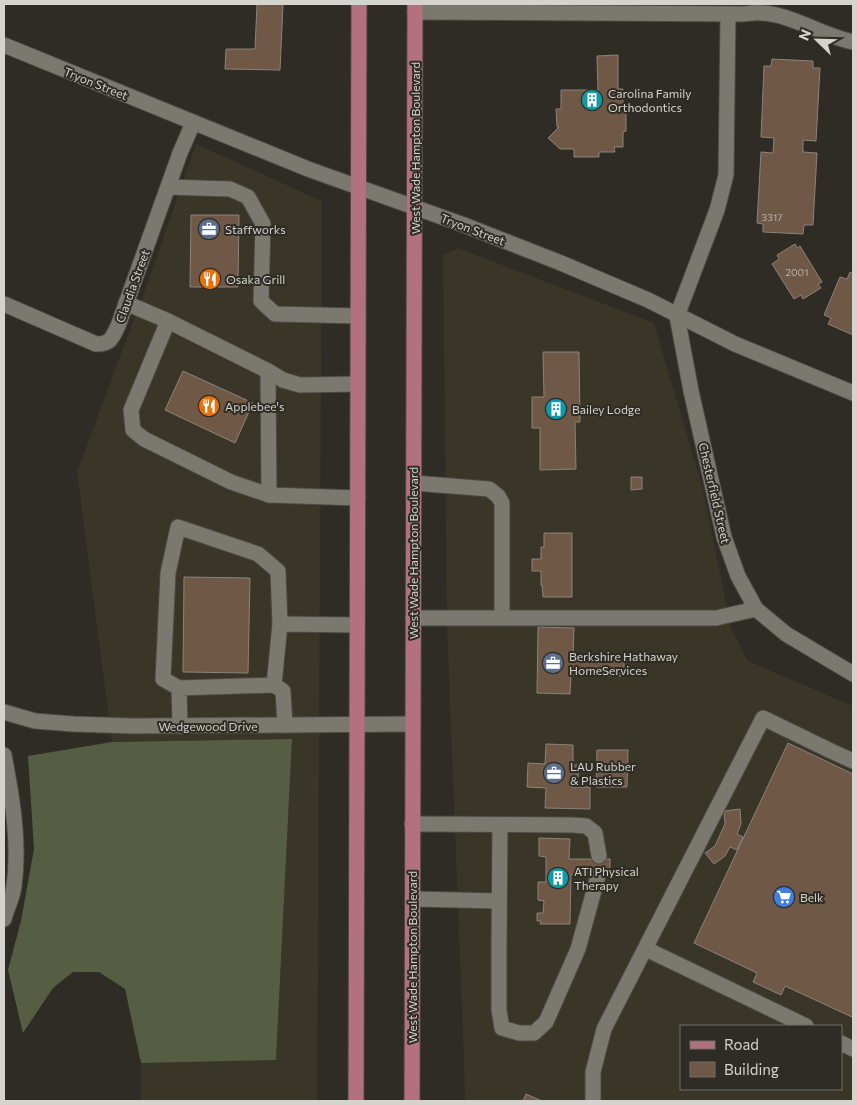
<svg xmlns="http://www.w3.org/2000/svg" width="857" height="1105" viewBox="0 0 857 1105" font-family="Commissioner,sans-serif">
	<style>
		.built { fill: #393527; fill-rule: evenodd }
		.forest { fill: #555d43 }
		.building { fill: #705846; stroke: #8c837c }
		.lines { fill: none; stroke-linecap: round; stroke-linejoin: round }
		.minor-casing { stroke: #4b4943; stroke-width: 17 }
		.major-casing { stroke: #4b4943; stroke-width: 17 }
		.minor { stroke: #7b786f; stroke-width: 15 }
		.major { stroke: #b3707f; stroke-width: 15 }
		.labels { text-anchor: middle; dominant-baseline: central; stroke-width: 4; stroke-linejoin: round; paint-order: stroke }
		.number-label { font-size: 10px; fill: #bbb4ab }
		.street-label { font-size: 12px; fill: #d4d3cd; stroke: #2e2c24 }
		.poi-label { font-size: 12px; fill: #d4d3cd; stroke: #2e2c24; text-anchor: start }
	</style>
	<rect width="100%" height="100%" fill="#2e2c24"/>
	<!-- built -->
	<g class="built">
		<polygon points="196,144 322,201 317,1101 141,1101 141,1063 276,1060 292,739 112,742 77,472 149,279"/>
		<path d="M458,248l196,75 49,166 28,139 17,33 105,45v395h-388l-1,-41 -17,-434 -4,-371zM681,1026h160v63h-160z"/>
	</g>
	<!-- forest -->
	<polygon class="forest" points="292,739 276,1060 141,1063 125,989 99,972 73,972 53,988 23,1033 8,970 21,921 34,849 28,756 112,742"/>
	<!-- building -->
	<g class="building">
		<polygon points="257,4 283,4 280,70 225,69 226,49 255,49"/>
		<polygon points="618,55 618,89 623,89 623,111 626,111 626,131 623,132 623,147 614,147 615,152 599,152 599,157 574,157 574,149 560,149 548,138 559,127 557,127 556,109 561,109 561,90 598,90 597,56"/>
		<polygon points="772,59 813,61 813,68 820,68 816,141 803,140 803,152 817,153 813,225 804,225 803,234 763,232 763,224 757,223 761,152 773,153 774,138 761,137 764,66 771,66"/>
		<polygon points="191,215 239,215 238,287 190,287"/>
		<polygon points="795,244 797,248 800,246 822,282 818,284 821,288 803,299 801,295 794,299 772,264 779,259 777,255"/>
		<polygon points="850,272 853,274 853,335 828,324 831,318 824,315 840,277 847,279"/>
		<polygon points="543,352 579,352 580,422 575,422 576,469 540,470 540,428 532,428 532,397 544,397"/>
		<polygon points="183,371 253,403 235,443 165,410"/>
		<polygon points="631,477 642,477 642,489 631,490"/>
		<polygon points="544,533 572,533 572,597 543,597 542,585 541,585 541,571 532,571 532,559 541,559 541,547 544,547"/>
		<polygon points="184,577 250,578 248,673 183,672"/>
		<polygon points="538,627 574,628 573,658 603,658 603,655 609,655 608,658 624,658 624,676 571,675 570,694 537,693"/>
		<polygon points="788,743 853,774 853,1015 852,1017 785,986 781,995 753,982 757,973 694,943"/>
		<polygon points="546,744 573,745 573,765 579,765 578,777 571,777 571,787 590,787 590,809 545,808 546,788 527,787 528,763 545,764"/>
		<polygon points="597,750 628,750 627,787 596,787"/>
		<polygon points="740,809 741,824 737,834 743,837 737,850 730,847 725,856 714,864 705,853 715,846 725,824 724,811"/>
		<polygon points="539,838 570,839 569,859 610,859 610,875 571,874 570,924 540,924 541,921 537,921 537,913 543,913 544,901 538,900 538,882 546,882 546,857 539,856"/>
		<polygon points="526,1094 542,1101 523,1101"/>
	</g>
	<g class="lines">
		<!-- minor casing -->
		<g class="minor-casing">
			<g id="minor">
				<path d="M415,12l327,2c6,0 13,-2 19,-1 31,1 61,23 92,29"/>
				<polyline points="728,14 726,175 717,210 677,316 691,391 724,537 738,576 756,609 786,634 853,674"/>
				<polyline points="4,45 308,169 464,225 561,263 648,300 735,344 853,393"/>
				<polyline points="168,187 230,189 248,197 263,224 261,301 275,314 358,316"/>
				<polyline points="126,303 168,321"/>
				<path d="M4,304l92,40c15,0 16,-6 22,-18l62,-173 13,-30"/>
				<polyline points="268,371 269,495"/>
				<polyline points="358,384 300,385 283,380 268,371 168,321 131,410 133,430 144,439 231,482 269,495 358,498"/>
				<polyline points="414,483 489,489 498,496 502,503 502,618"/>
				<polyline points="413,618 716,618 756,609"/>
				<polyline points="274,685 280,624 357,625"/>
				<polyline points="179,688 163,679 168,573 178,527 258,554 278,571 280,624"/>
				<polyline points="4,712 35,721 73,724 133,726 413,724"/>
				<polyline points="180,726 179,688 274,685 283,691 285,725"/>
				<path d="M4,755c8,42 16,87 10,131 -1,11 -7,22 -10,33"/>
				<polyline points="412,824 572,825 586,826 595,833 599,856"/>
				<polyline points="500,825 499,947 499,1010 502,1028 519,1033 534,1033 546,1022 578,949 598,876"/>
				<polyline points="413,899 499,901"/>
				<polyline points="646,949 806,1026"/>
				<polyline points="841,1043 853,1049"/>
				<polyline points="593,1101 593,1072 604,1029 763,718 831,751 853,761"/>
			</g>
		</g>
		<!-- major casing -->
		<g class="major-casing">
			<g id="major">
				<polyline points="356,1101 359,4"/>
				<polyline points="412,1101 415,4"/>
			</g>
		</g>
		<!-- minor -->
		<use href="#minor" class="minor"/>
		<!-- major -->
		<use href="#major" class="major"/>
	</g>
	<!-- icons -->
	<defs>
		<g id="building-disc" transform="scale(1.125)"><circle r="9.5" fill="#0f9aa8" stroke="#2e2c24"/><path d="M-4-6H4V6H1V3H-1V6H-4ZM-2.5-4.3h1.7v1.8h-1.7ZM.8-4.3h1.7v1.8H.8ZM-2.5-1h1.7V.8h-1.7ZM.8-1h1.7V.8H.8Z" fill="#fff"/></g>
		<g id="office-disc" transform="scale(1.125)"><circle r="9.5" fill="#5c6f8a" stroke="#2e2c24"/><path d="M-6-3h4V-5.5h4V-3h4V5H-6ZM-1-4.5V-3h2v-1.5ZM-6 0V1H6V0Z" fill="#fff"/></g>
		<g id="restaurant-disc" transform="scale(1.125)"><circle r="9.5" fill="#e8710a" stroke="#2e2c24"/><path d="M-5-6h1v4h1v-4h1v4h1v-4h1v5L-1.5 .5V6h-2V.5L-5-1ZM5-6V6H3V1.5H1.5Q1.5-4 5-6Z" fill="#fff"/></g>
		<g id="supermarket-disc" transform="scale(1.125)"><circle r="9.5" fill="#3f7fe0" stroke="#2e2c24"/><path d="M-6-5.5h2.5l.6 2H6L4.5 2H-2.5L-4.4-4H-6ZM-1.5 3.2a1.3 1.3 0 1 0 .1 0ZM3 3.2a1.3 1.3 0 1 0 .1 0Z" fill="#fff"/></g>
	</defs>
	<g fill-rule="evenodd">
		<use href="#building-disc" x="592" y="100"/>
		<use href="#office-disc" x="209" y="229"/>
		<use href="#restaurant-disc" x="210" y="279"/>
		<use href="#restaurant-disc" x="209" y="406"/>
		<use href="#building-disc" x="556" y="409"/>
		<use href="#office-disc" x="553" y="663"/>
		<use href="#office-disc" x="554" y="773"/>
		<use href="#building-disc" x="558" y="878"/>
		<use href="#supermarket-disc" x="784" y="897"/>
	</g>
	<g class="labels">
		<!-- number labels -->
		<g class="number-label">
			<text x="772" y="217">3317</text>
			<text x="797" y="272">2001</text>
		</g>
		<!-- street labels -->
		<g class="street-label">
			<text transform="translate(96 83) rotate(22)">Tryon Street</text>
			<text transform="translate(415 148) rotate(-90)">West Wade Hampton Boulevard</text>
			<text transform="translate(473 229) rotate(21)">Tryon Street</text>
			<text transform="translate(132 286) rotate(-70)">Claudia Street</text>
			<text transform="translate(715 493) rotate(77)">Chesterfield Street</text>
			<text transform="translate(413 553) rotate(-90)">West Wade Hampton Boulevard</text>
			<text x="208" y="726">Wedgewood Drive</text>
			<text transform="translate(412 957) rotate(-90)">West Wade Hampton Boulevard</text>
		</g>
		<!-- poi labels -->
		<g class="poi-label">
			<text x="608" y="93">Carolina Family<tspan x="608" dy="14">Orthodontics</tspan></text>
			<text x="225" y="229">Staffworks</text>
			<text x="226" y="279">Osaka Grill</text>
			<text x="225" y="406">Applebee's</text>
			<text x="572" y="409">Bailey Lodge</text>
			<text x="569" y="656">Berkshire Hathaway<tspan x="569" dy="14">HomeServices</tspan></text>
			<text x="570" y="766">LAU Rubber<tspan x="570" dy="14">&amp; Plastics</tspan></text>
			<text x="574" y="871">ATI Physical<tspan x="574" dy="14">Therapy</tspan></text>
			<text x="800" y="897">Belk</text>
		</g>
	</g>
	<!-- border -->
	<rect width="857" height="1105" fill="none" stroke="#d4d3cd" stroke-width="10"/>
	<!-- legend -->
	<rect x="680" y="1025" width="162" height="65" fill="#2e2c24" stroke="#706f68"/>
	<rect x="690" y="1041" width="25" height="8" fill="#b3707f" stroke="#706f68"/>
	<text x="724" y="1050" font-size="15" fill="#d4d3cd">Road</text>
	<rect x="690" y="1062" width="25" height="15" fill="#705846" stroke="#706f68"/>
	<text x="724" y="1075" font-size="15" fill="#d4d3cd">Building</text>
	<!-- north arrow -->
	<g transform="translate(817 40) rotate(293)" stroke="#2e2c24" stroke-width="4" paint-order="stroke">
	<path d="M0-4L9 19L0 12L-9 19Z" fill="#d4d3cd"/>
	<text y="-8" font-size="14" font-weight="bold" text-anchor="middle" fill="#d4d3cd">N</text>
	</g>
</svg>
